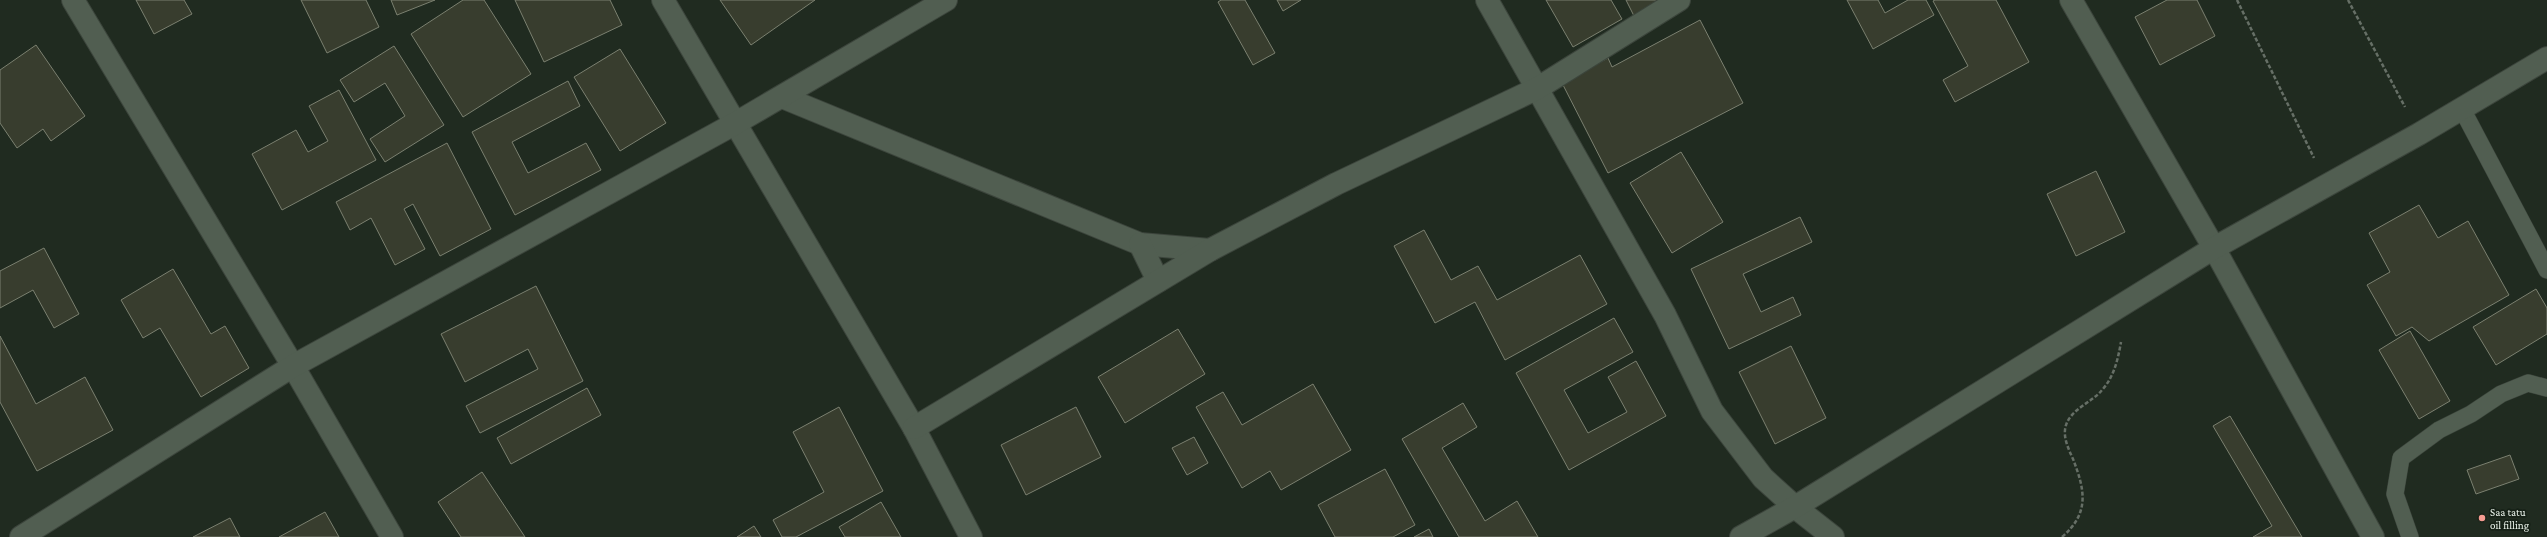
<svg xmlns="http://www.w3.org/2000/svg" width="2547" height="537" viewBox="0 0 2547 537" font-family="'Crimson Pro',serif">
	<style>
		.building { fill: #383d2e; stroke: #7b8070 }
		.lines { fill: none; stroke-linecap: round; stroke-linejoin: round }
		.service-casing { stroke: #3c453c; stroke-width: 18 }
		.minor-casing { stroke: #3c453c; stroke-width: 24 }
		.path { stroke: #666f66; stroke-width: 2.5; stroke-dasharray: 4 2; stroke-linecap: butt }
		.service { stroke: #515e51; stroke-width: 17 }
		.minor { stroke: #515e51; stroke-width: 22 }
		.poi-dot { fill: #f59c92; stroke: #162117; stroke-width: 1.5 }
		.labels { text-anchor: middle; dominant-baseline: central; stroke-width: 3.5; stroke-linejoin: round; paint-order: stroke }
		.poi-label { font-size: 11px; fill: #eff7ef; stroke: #162117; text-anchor: start }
	</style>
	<rect width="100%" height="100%" fill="#202b20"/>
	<!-- building -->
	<g class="building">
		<polygon points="136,0 184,0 192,14 154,34"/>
		<polygon points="301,0 366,0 379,27 327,53"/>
		<polygon points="391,0 435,0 397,15"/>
		<polygon points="463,0 484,0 531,74 463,117 411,34"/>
		<polygon points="515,0 610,0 622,25 544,62"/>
		<polygon points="720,0 815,0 751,45"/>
		<polygon points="1221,0 1245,0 1275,53 1253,65 1218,2"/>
		<polygon points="1277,0 1301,0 1283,11"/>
		<polygon points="1546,0 1611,0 1622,19 1573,47"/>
		<polygon points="1626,0 1663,0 1634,16"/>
		<polygon points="1847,0 1878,0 1885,13 1908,0 1926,0 1934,15 1873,49"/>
		<polygon points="1935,0 1996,0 2029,62 1955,102 1943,80 1968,66 1933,1"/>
		<polygon points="2167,0 2197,0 2215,36 2160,65 2135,17"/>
		<polygon points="1700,20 1743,103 1608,173 1562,83 1608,58 1612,67"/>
		<polygon points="36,45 85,116 51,141 43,129 17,148 0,123 0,70"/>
		<polygon points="394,46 444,125 385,162 370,139 405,116 385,83 354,102 340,80"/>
		<polygon points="620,49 666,123 620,151 574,77"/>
		<polygon points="568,81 580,106 512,142 528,173 586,143 601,170 515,215 472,132"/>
		<polygon points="339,90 376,160 282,210 252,154 296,130 308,152 328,141 309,106"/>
		<polygon points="447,143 491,229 440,256 413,204 404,209 425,249 395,265 371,218 350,230 336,202"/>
		<polygon points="1681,152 1723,222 1672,253 1630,183"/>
		<polygon points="2096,171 2125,232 2076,256 2047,194"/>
		<polygon points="2419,205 2438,238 2468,221 2509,295 2429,341 2412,327 2396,336 2367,285 2390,272 2369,233"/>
		<polygon points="1800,217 1812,242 1743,274 1761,312 1793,297 1801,315 1729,349 1691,269"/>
		<polygon points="1424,230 1451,280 1478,266 1497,300 1580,255 1607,304 1505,360 1475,302 1435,323 1394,246"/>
		<polygon points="44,248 79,314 54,328 33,290 0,308 0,271"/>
		<polygon points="173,269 211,334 225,326 249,368 201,397 160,328 143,338 121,300"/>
		<polygon points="536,286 583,381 480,433 466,406 538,369 528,349 465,382 441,334"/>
		<polygon points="2536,289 2547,308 2547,334 2496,365 2473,327"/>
		<polygon points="1614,318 1633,352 1564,390 1588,433 1627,412 1608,377 1636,361 1666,416 1569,470 1516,373"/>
		<polygon points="1178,329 1205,374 1125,423 1098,377"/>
		<polygon points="2410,331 2450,401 2419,419 2379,350"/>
		<polygon points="0,336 36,404 85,377 113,430 37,471 0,402"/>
		<polygon points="1791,346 1826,418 1775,444 1739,372"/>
		<polygon points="1313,384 1351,450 1281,490 1270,471 1242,488 1196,407 1223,392 1242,425"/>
		<polygon points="587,388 601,415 511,464 497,438"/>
		<polygon points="1463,403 1477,427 1442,448 1485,521 1517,501 1538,537 1459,537 1402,439"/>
		<polygon points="839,407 883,491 796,537 782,537 773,520 824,492 793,432"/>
		<polygon points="1076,407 1101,457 1026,495 1001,445"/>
		<polygon points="2230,416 2302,537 2253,537 2272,526 2213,426"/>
		<polygon points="1194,437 1208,463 1187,475 1172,448"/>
		<polygon points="2510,455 2519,479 2476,494 2467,470"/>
		<polygon points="1385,469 1415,525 1393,537 1335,537 1318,505"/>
		<polygon points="482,472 525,537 461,537 438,502"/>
		<polygon points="881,502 901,537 845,537 839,527"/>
		<polygon points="325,512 339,537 279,537"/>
		<polygon points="230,518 240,537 193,537"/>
		<polygon points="754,526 761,537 737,537"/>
		<polygon points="1429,529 1433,537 1414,537"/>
	</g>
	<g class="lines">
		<!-- service casing -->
		<g class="service-casing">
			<g id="service">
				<polyline points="2462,109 2547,270"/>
				<polyline points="2410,537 2395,494 2401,458 2439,430 2471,414 2501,394 2528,383 2547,388"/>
			</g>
		</g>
		<!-- minor casing -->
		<g class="minor-casing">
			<g id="minor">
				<polyline points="73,0 293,366 392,537"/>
				<polyline points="663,0 914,428 971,537"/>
				<polyline points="1487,0 1665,315 1712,411 1763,478 1795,507 1833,537"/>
				<polyline points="2071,0 2214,248 2373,537"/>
				<polyline points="782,97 1140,244 1210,250"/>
				<polyline points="1140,244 1158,281"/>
				<polyline points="914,428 1210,250 1336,184 1538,88 1679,0"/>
				<polyline points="21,537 293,366 736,123 946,0"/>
				<polyline points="1741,537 1795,507 2214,248 2419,134 2547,58"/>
			</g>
		</g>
		<!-- path -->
		<g class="path">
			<polyline points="2237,0 2314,158"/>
			<polyline points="2348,0 2405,107"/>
			<path d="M2062,537c28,-24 23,-47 11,-78 -4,-9 -9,-19 -8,-29 2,-20 27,-27 37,-40 12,-13 16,-31 19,-48"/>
		</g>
		<!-- service -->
		<use href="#service" class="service"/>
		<!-- minor -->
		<use href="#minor" class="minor"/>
	</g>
	<!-- markers -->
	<circle class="poi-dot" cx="2482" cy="518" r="4"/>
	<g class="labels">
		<!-- poi labels -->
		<g class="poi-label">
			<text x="2490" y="512">Saa tatu<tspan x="2490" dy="13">oil filling</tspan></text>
		</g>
	</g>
</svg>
